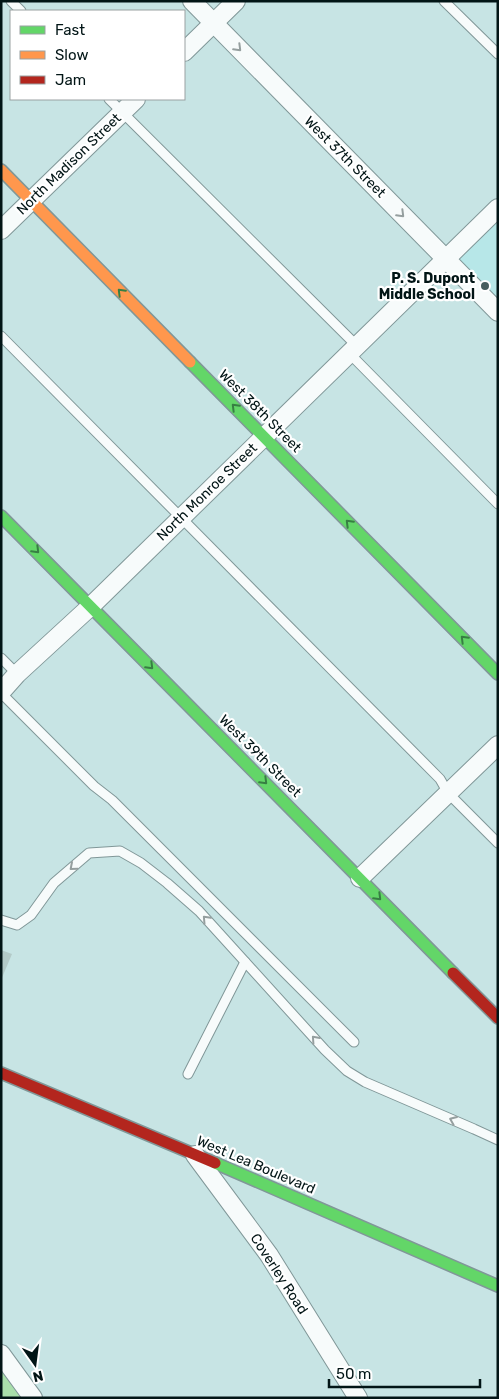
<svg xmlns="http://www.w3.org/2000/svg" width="499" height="1399" viewBox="0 0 499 1399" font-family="Rubik,sans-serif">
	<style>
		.built { fill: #b7e7e8 }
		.green { fill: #a9dfab }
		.building { fill: #b3cac8 }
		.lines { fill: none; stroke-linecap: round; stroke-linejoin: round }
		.lane-casing { stroke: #809798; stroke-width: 11 }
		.street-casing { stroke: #809798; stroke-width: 20 }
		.fast-casing { stroke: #809798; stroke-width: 14 }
		.slow-casing { stroke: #809798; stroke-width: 14 }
		.jam-casing { stroke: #809798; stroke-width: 14 }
		.lane { stroke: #f7fbfb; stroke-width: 9 }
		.street { stroke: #f7fbfb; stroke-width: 18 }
		.fast { stroke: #63d668; stroke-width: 11 }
		.slow { stroke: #ff974d; stroke-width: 11 }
		.jam { stroke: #b3261e; stroke-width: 11 }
		.oneway { stroke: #959f9f }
		.oneway2 { stroke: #377f43 }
		.poi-dot { fill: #475d5e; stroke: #fff; stroke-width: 2 }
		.labels { text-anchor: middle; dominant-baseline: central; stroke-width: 4.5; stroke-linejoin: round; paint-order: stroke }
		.street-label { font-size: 14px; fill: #021516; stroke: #fff }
		.poi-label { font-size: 14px; font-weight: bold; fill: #021516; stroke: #fff; text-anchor: end }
	</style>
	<rect width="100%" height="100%" fill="#c7e4e4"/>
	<!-- built -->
	<polygon class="built" points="498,208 498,313 445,259"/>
	<!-- green -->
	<polygon class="green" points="1,1357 33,1398 1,1398"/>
	<!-- building -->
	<polygon class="building" points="1,950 12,954 1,980"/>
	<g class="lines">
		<!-- lane casing -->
		<g class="lane-casing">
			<g id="lane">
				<polyline points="11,1 21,11"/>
				<polyline points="444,1 498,54"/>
				<polyline points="109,99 357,346"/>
				<polyline points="1,336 440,779 448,793 498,843"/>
				<polyline points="349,353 498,504"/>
				<polyline points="1,658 17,674"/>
				<polyline points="1,693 94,786 112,800 354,1042"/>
				<polyline points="1,920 17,925 31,915 54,883 89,853 120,851 141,863 167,883 199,911 325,1050 347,1071 365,1082 474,1129 498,1140"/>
				<polyline points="188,1074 245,962"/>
			</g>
		</g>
		<!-- street casing -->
		<g class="street-casing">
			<g id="street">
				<polyline points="192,1 498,312"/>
				<polyline points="184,52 236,1"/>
				<polyline points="1,230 136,99"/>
				<polyline points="1,692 17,674 91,606 498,208"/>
				<polyline points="360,878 498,745"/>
				<polyline points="195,1155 269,1255 358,1398"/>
				<polyline points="1,1354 33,1398"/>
			</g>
		</g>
		<!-- fast casing -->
		<g class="fast-casing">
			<g id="fast">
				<polyline points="190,362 498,674"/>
				<polyline points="1,516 453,973"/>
				<polyline points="215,1163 498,1286"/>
			</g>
		</g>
		<!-- slow casing -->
		<g class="slow-casing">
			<polyline id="slow" points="1,170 190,362"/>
		</g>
		<!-- jam casing -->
		<g class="jam-casing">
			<g id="jam">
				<polyline points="453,973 498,1018"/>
				<polyline points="1,1073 215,1163"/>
			</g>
		</g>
		<!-- lane -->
		<use href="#lane" class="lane"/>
		<!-- street -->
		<use href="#street" class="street"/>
		<!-- fast -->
		<use href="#fast" class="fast"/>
		<!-- slow -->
		<use href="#slow" class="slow"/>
		<!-- jam -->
		<use href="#jam" class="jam"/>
	</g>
	<!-- one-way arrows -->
	<defs><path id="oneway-chevron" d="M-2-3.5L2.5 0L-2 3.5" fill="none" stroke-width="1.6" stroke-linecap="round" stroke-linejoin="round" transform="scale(1.25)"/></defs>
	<g class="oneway">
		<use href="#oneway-chevron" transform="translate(238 48) rotate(45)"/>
		<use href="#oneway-chevron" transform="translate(401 214) rotate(45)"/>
		<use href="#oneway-chevron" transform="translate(73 867) rotate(139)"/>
		<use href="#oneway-chevron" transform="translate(206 919) rotate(-133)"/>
		<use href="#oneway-chevron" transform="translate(315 1039) rotate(-132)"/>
		<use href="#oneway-chevron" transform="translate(453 1120) rotate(-157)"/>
	</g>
	<g class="oneway2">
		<use href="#oneway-chevron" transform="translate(121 292) rotate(-135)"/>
		<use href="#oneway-chevron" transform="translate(235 407) rotate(-135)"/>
		<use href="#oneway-chevron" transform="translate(349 523) rotate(-135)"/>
		<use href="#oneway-chevron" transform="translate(36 550) rotate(45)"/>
		<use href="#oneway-chevron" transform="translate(464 639) rotate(-135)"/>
		<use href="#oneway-chevron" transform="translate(150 666) rotate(45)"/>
		<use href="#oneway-chevron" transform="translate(264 781) rotate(45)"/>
		<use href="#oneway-chevron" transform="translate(378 897) rotate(45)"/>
	</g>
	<!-- markers -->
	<circle class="poi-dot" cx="485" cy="286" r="5"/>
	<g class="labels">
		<!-- street labels -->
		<g class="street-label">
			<text transform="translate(345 157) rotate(45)">West 37th Street</text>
			<text transform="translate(69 164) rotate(-44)">North Madison Street</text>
			<text transform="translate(260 411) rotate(45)">West 38th Street</text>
			<text transform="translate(207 492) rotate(-44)">North Monroe Street</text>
			<text transform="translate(260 756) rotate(45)">West 39th Street</text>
			<text transform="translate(256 1165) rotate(23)">West Lea Boulevard</text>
			<text transform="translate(279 1274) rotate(57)">Coverley Road</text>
		</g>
		<!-- poi labels -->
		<g class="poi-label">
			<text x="475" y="278">P. S. Dupont<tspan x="475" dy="16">Middle School</tspan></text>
		</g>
	</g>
	<!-- border -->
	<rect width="499" height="1399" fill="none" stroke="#021516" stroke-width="5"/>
	<!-- legend -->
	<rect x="10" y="10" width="175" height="90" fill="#ffffff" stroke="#9aa1a2"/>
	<rect x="20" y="26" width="25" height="8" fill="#63d668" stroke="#9aa1a2"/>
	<text x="55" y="35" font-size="15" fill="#021516">Fast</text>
	<rect x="20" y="51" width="25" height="8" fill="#ff974d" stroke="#9aa1a2"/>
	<text x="55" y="60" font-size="15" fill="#021516">Slow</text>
	<rect x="20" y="76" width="25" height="8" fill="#b3261e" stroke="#9aa1a2"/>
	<text x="55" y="85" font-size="15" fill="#021516">Jam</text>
	<!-- north arrow -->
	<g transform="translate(35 1364) rotate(166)" stroke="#ffffff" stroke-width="4" paint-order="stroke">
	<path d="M0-4L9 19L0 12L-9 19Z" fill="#021516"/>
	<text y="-8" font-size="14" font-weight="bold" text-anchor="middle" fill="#021516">N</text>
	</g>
	<!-- scale -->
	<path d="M329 1379v8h151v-8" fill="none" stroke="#021516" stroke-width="2.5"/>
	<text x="336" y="1379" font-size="15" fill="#021516" stroke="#ffffff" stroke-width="4" paint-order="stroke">50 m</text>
</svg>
